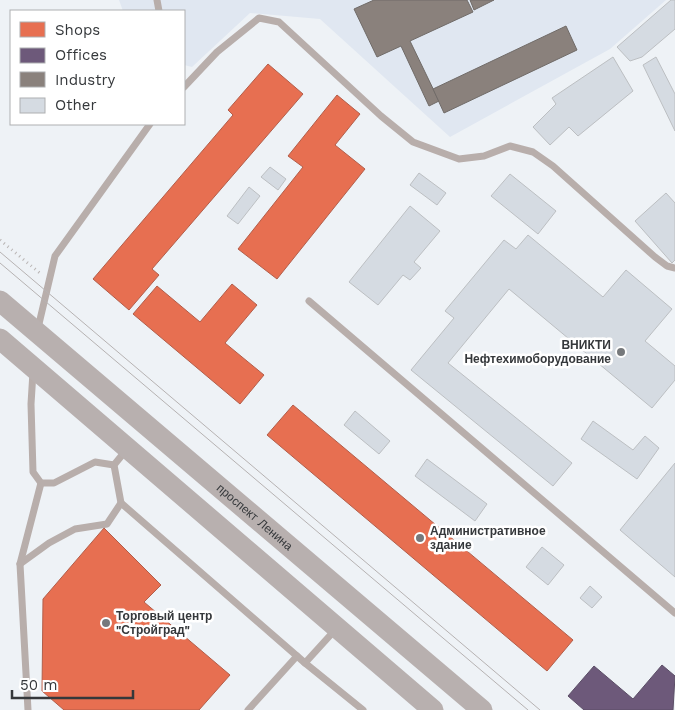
<svg xmlns="http://www.w3.org/2000/svg" width="675" height="710" viewBox="0 0 675 710" font-family="'Work Sans',sans-serif">
	<style>
		.built { fill: #e0e7f1 }
		.shops { fill: #e76f51; stroke: #b25e4a }
		.offices { fill: #6d597a; stroke: #5c4f67 }
		.industry { fill: #8a817c; stroke: #706b68 }
		.building { fill: #d5dbe2; stroke: #bcbfc2 }
		.lines { fill: none; stroke-linecap: round; stroke-linejoin: round }
		.path { stroke: #b9b5b4; stroke-width: 3; stroke-dasharray: 1 4; stroke-linecap: butt }
		.lane { stroke: #b8aeab; stroke-width: 7 }
		.primary { stroke: #b8b0af; stroke-width: 21 }
		.tram { stroke: #b6b2b2; stroke-width: 1 }
		.poi-dot { fill: #76797c; stroke: #fff; stroke-width: 2 }
		.labels { text-anchor: middle; dominant-baseline: central; stroke-width: 5; stroke-linejoin: round; paint-order: stroke }
		.poi-label { font-size: 12px; font-weight: bold; fill: #35383b; stroke: #fff; text-anchor: start }
		.street-label { font-size: 12px; fill: #35383b; stroke: #fff }
	</style>
	<rect width="100%" height="100%" fill="#eef2f6"/>
	<!-- built -->
	<polygon class="built" points="119,0 666,0 610,49 450,137 320,19 250,13 192,67 184,65 184,11 123,11"/>
	<!-- shops -->
	<g class="shops">
		<polygon points="268,64 303,94 152,269 159,275 129,310 93,279 233,115 228,110"/>
		<polygon points="337,95 360,114 335,145 365,169 277,279 238,249 303,167 288,156"/>
		<polygon points="232,284 257,305 225,343 264,375 240,404 133,314 157,286 200,322"/>
		<polygon points="293,405 573,640 547,671 267,435"/>
		<polygon points="104,528 161,585 144,602 230,675 199,710 64,710 42,691 43,599"/>
	</g>
	<!-- offices -->
	<polygon class="offices" points="662,665 675,676 673,710 584,710 568,696 594,666 633,699"/>
	<!-- industry -->
	<g class="industry">
		<polygon points="374,0 467,0 473,12 410,41 439,101 429,106 401,46 377,57 354,9"/>
		<polygon points="470,0 494,0 474,10"/>
		<polygon points="566,26 577,50 444,113 433,89"/>
	</g>
	<!-- building -->
	<g class="building">
		<polygon points="671,0 675,0 675,29 642,57 630,61 617,47"/>
		<polygon points="613,57 633,91 578,136 569,127 550,145 533,127 556,104 552,98"/>
		<polygon points="656,57 675,94 675,131 643,65"/>
		<polygon points="270,167 286,179 278,190 261,177"/>
		<polygon points="419,173 446,193 437,205 410,185"/>
		<polygon points="510,174 556,211 538,234 491,196"/>
		<polygon points="249,187 260,196 238,224 227,216"/>
		<polygon points="666,193 675,203 675,260 672,263 635,221"/>
		<polygon points="410,206 440,231 414,262 421,268 410,280 403,275 378,305 349,282"/>
		<polygon points="528,235 603,297 626,270 672,309 645,341 675,366 675,380 652,408 509,289 448,363 572,463 553,486 411,370 454,318 445,311 504,240 516,249"/>
		<polygon points="355,411 390,441 379,454 344,425"/>
		<polygon points="593,421 633,450 645,436 659,448 637,479 581,439"/>
		<polygon points="427,459 487,504 475,521 415,476"/>
		<polygon points="675,463 675,577 620,530"/>
		<polygon points="542,547 564,565 548,585 526,567"/>
		<polygon points="590,586 602,597 592,608 580,598"/>
	</g>
	<g class="lines">
		<!-- path -->
		<polyline class="path" points="0,240 41,274"/>
		<!-- lane -->
		<g class="lane">
			<polyline points="157,0 159,11"/>
			<polyline points="184,87 217,52 259,18 279,22 381,116 413,142 459,159 484,156 510,146 533,152 553,166 655,257 667,266 675,268"/>
			<polyline points="309,301 675,613"/>
			<polyline points="38,328 55,256 150,124"/>
			<polyline points="33,372 31,404 33,472 41,483 54,483 95,462 114,465"/>
			<polyline points="127,449 114,465 121,503 305,663 335,630"/>
			<polyline points="20,564 49,543 75,529 107,524 121,503"/>
			<polyline points="305,663 363,710"/>
			<polyline points="28,710 20,564 41,483"/>
			<polyline points="248,710 297,656"/>
		</g>
		<!-- primary -->
		<g class="primary">
			<path id="s1" d="M0,301l482,409"/>
			<polyline points="0,339 433,710"/>
		</g>
		<!-- tram -->
		<g class="tram">
			<polyline points="0,252 540,710"/>
			<polyline points="0,263 528,710"/>
		</g>
	</g>
	<!-- markers -->
	<g class="poi-dot">
		<circle cx="621" cy="352" r="5"/>
		<circle cx="420" cy="538" r="5"/>
		<circle cx="106" cy="623" r="5"/>
	</g>
	<g class="labels">
		<!-- poi labels -->
		<g class="poi-label">
			<text x="611" y="345" text-anchor="end">ВНИКТИ<tspan x="611" dy="14">Нефтехимоборудование</tspan></text>
			<text x="430" y="531">Административное<tspan x="430" dy="14">здание</tspan></text>
			<text x="116" y="616">Торговый центр<tspan x="116" dy="14">"Стройград"</tspan></text>
		</g>
		<!-- street labels -->
		<g class="street-label">
			<text stroke="none"><textPath href="#s1" startOffset="334">проспект Ленина</textPath></text>
		</g>
	</g>
	<!-- legend -->
	<rect x="10" y="10" width="175" height="115" fill="#ffffff" stroke="#aeafb1"/>
	<rect x="20" y="22" width="25" height="15" fill="#e76f51" stroke="#aeafb1"/>
	<text x="55" y="35" font-size="15" fill="#35383b">Shops</text>
	<rect x="20" y="48" width="25" height="15" fill="#6d597a" stroke="#aeafb1"/>
	<text x="55" y="60" font-size="15" fill="#35383b">Offices</text>
	<rect x="20" y="72" width="25" height="15" fill="#8a817c" stroke="#aeafb1"/>
	<text x="55" y="85" font-size="15" fill="#35383b">Industry</text>
	<rect x="20" y="98" width="25" height="15" fill="#d5dbe2" stroke="#aeafb1"/>
	<text x="55" y="110" font-size="15" fill="#35383b">Other</text>
	<!-- scale -->
	<path d="M12 690v8h121v-8" fill="none" stroke="#35383b" stroke-width="2.5"/>
	<text x="20" y="690" font-size="15" fill="#35383b" stroke="#ffffff" stroke-width="4" paint-order="stroke">50 m</text>
</svg>
